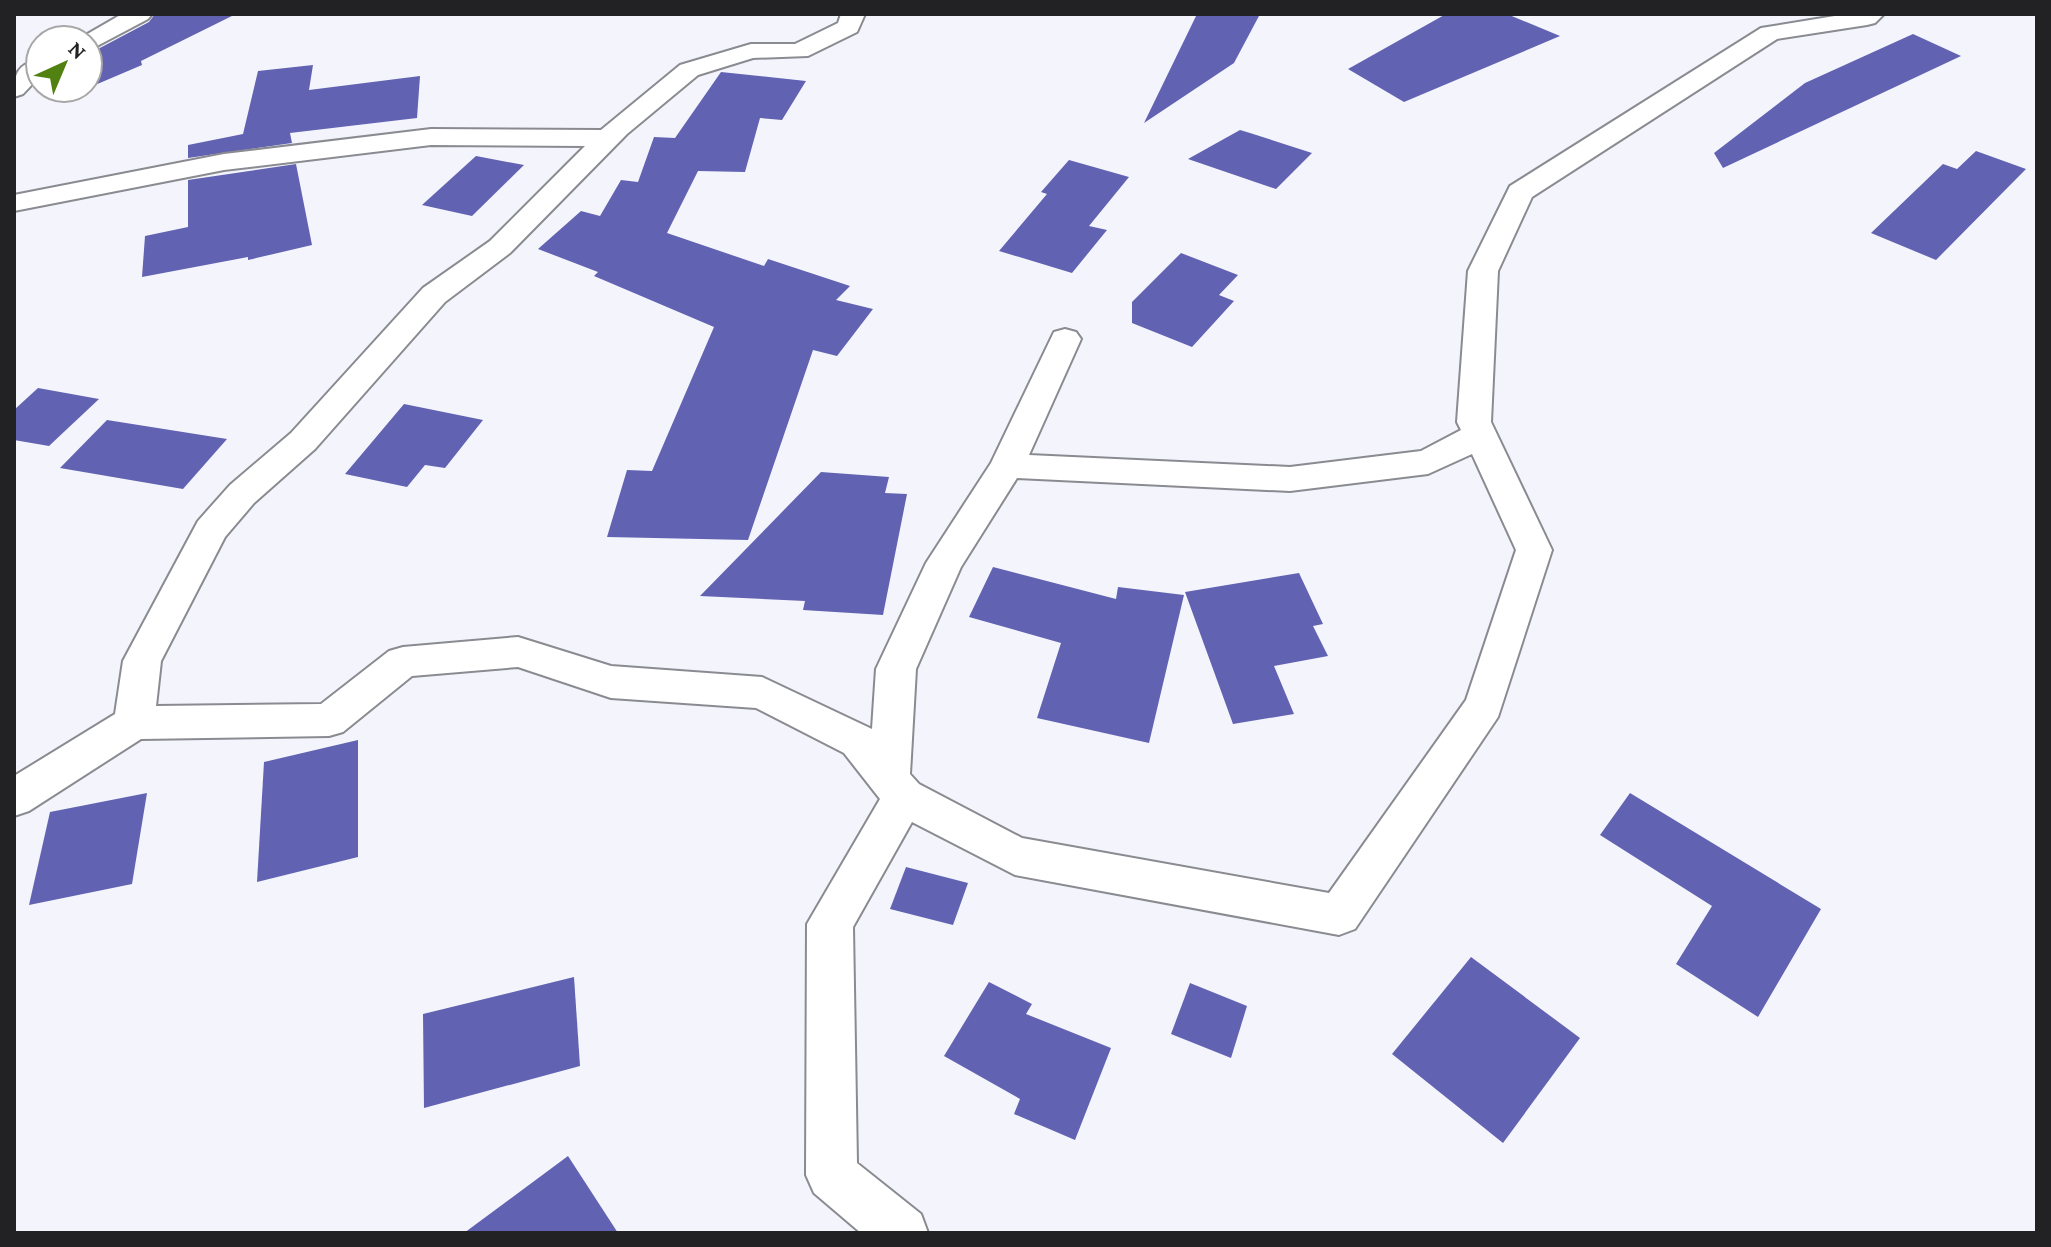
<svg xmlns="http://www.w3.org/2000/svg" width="2051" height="1247" viewBox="0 0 2051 1247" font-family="'Crimson Pro',serif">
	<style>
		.building { fill: #6262b2 }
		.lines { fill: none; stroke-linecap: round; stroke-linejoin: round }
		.minor-casing { stroke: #8a8b91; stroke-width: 4 }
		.minor { fill: #fff; fill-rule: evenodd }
	</style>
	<rect width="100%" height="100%" fill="#f4f5fc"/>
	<!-- building -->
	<g class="building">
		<polygon points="155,14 236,14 141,61 142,65 88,88 88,51 98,49 149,22"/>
		<polygon points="1197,14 1260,14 1234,63 1144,123"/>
		<polygon points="1446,14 1507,14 1560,36 1404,102 1348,69"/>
		<polygon points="1913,34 1961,56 1723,168 1714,153 1805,83"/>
		<polygon points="313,65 309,90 420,76 417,118 290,133 292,143 188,158 188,145 243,134 258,71"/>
		<polygon points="721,72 806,81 782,120 760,118 745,172 698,171 667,233 764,266 768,259 850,286 836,300 873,309 837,356 813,350 748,540 607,537 627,470 652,471 714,327 594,276 598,272 538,249 581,211 600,216 621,180 638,182 654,137 675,138"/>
		<polygon points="1240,130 1250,133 1312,153 1276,189 1188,159"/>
		<polygon points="1976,151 2026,169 1936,260 1871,233 1943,164 1957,169"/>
		<polygon points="476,156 524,165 472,216 422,205"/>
		<polygon points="1069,160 1129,177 1089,226 1107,230 1072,273 999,251 1047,194 1041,192"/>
		<polygon points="296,164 312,245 248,260 248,257 142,277 145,236 188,227 188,180"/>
		<polygon points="1181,253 1238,275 1219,295 1234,301 1192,347 1132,323 1132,302"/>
		<polygon points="38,388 99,399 49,446 14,440 14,410"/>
		<polygon points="404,404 483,420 445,468 425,465 407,487 345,474"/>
		<polygon points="107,420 227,439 183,489 60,468"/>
		<polygon points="821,472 889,477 885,493 907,494 883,615 803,610 805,601 700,596"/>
		<polygon points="993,567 1116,599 1118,587 1184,595 1149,743 1037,718 1061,643 969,617"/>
		<polygon points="1299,573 1323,624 1313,626 1328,656 1274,666 1294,714 1233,724 1185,592"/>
		<polygon points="358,740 358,857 257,882 264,762"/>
		<polygon points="147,793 132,884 29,905 50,812"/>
		<polygon points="1630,793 1821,909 1758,1017 1676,964 1712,906 1600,835"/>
		<polygon points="906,867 968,883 953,925 890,909"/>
		<polygon points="1471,957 1580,1038 1503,1143 1392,1054"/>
		<polygon points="574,977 580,1066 424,1108 423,1014"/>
		<polygon points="989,982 1032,1004 1026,1014 1111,1048 1075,1140 1014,1114 1020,1099 944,1056"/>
		<polygon points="1190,983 1247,1006 1231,1058 1171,1034"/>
		<polygon points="568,1156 618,1233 464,1233"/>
	</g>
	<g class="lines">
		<!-- minor casing -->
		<g class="minor-casing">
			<g id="minor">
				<polygon points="122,14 152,14 148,19 97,46 88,48 88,40 77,40"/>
				<path d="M841,14h24l-8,18 -49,24 -55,2 -55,17 -71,59 -117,119 -65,49 -130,147 -61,54 -29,34 -64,124 -5,45 165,-2 68,-53 14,-4 115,-10 93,29 151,11 110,52 4,-60 50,-106 65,-100 63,-131 11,-3 11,3 5,7 -52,116 261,12 131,-16 40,-21 -4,-8 11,-151 42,-85 251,-158 86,-14h37l-9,9 -8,2 -90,14 -245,158 -34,74 -7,151 61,128 -54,167 -143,212 -16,6 -324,-60 -103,-53 -59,105 4,236 64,51 7,19h-67l-47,-40 -8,-18 1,-251 73,-125 -36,-46 -88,-45 -145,-10 -93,-31 -106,9 -69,56 -14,4 -188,3 -112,72 -15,5v-40l101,-62 8,-53 75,-140 32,-36 61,-52 132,-145 67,-47 95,-95 -154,-1 -207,25 -210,41v-16l210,-41 207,-25 170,1 79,-65 71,-21h44l43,-21zM1472,454l44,96 -50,150 -137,193 -307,-55 -103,-54 -9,-10 6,-105 45,-102 56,-89 273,13 138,-17z"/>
				<path d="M40,59v17l-17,18 -9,3c0,-23 2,-32 26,-38z"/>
			</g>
		</g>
		<!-- minor -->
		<use href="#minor" class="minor"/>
	</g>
	<!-- border -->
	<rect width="2051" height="1247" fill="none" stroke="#222225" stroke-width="32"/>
	<!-- north arrow -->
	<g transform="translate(64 64) rotate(44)"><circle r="38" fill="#ffffff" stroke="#a7a7a8" stroke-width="2"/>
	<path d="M0-6L14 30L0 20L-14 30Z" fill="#518111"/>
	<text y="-12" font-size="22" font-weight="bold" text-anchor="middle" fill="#222225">N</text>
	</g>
</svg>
